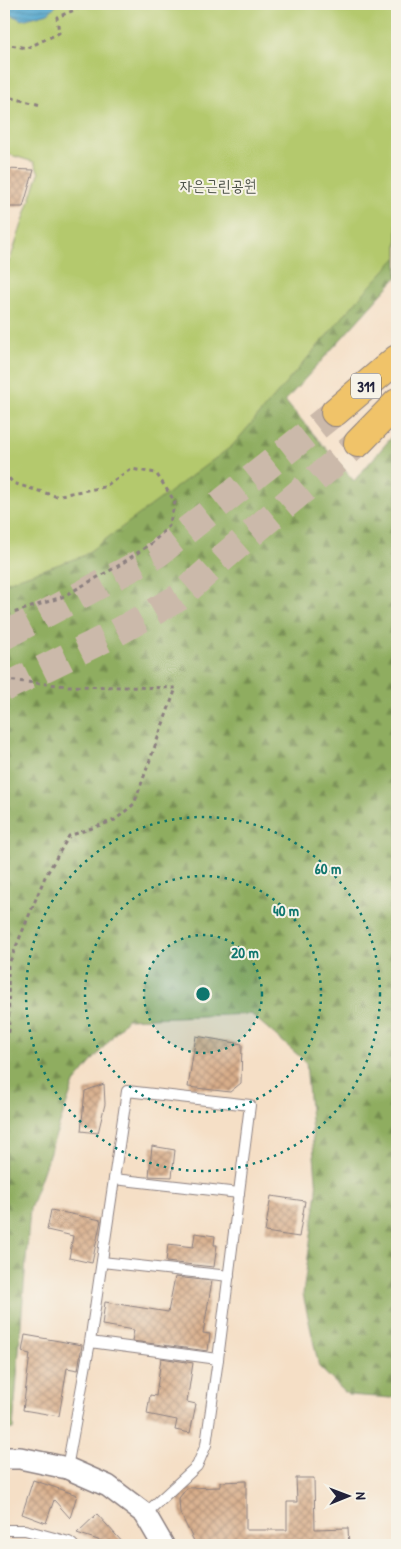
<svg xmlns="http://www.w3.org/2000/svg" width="401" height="1549" viewBox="0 0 401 1549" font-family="'Patrick Hand','Poor Story',sans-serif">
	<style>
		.forest { fill: url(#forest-firs); stroke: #58684e }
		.park { fill: #b4c96d; stroke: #6b7654 }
		.water { fill: url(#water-rules); stroke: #3a6485 }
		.building { fill: url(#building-cross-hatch) }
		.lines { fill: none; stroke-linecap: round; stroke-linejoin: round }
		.trunk-tunnel { stroke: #cbb9aa; stroke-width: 28; stroke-dasharray: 28 14; stroke-linecap: butt }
		.service-casing { stroke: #8c8080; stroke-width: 12 }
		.minor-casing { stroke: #8c8080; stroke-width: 24 }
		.trunk-casing { stroke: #8c8080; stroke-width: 30 }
		.path { stroke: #8c8080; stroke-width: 3; stroke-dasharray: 4 4; stroke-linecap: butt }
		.service { stroke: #fff; stroke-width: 10 }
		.minor { stroke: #fff; stroke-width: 21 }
		.trunk { stroke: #f0c369; stroke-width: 28 }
		.ring { fill: none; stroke: #0f766e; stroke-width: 2.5; stroke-dasharray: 2.5 5 }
		.labels { text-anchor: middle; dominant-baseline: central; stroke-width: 4; stroke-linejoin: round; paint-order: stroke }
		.shield { fill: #f7f3e8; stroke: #62616f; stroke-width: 1 }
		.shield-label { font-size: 15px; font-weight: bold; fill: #22223b }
		.park-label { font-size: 16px; fill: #4e544a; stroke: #f7f3e8 }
		.centre { fill: #0f766e; stroke: #f7f3e8; stroke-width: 2.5 }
		.ring-label { font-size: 15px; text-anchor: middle; font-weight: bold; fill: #0f766e; stroke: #f7f3e8; stroke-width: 4; stroke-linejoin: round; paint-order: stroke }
	</style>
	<defs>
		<pattern id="forest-firs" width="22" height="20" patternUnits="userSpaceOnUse" patternTransform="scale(1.25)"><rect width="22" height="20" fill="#8fad60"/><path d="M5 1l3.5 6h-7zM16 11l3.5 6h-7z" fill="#748c50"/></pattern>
		<pattern id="water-rules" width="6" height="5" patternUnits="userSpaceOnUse" patternTransform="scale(1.25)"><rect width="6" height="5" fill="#53a7cf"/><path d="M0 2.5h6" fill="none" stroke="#4488a9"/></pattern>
		<pattern id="building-cross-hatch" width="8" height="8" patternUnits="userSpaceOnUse" patternTransform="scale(1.25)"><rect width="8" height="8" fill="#d8ad8a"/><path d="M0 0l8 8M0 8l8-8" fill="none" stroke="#af8c72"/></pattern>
	</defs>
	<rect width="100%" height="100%" fill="#f7f3e8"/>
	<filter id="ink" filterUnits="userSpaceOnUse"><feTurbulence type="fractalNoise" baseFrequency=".02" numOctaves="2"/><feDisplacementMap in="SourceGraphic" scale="10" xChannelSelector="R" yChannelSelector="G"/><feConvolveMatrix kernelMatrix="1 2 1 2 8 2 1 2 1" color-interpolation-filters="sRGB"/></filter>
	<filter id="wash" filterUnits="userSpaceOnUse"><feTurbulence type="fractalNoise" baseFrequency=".0096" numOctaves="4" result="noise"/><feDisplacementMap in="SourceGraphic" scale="20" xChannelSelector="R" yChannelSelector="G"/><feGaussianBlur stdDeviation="1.12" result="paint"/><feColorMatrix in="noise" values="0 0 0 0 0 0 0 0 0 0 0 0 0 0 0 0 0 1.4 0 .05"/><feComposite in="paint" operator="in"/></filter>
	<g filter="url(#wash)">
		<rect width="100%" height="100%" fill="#f5dfc6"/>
		<!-- forest -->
		<polygon class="forest" points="397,4 397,277 285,401 354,481 397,431 397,1395 392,1398 348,1395 319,1367 303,1294 317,1191 306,1062 251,1014 127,1019 74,1083 30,1209 13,1429 4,1430 4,476"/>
		<!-- park -->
		<polygon class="park" points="4,4 397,4 397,257 359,298 232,446 83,556 4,583 4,270 10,260 39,173 34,162 4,153"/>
		<!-- water -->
		<polygon class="water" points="4,4 58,4 48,13 22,20 4,11"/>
		<g id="blocks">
			<!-- building -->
			<g class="building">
				<polygon points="4,169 34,170 23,207 4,207"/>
				<polygon points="196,1036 242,1044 241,1083 230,1092 188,1087"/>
				<polygon points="104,1084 105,1104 98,1133 81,1131 85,1091"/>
				<polygon points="152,1146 175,1150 172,1177 149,1176"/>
				<polygon points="271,1196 305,1201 299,1237 265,1232"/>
				<polygon points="51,1210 101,1220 92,1263 69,1258 73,1236 47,1230"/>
				<polygon points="195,1233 215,1236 214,1245 217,1245 214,1267 166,1262 168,1244 193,1247"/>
				<polygon points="175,1277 212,1281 203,1333 210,1334 208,1351 132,1341 134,1330 102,1325 105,1302 168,1312"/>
				<polygon points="25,1335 82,1345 78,1370 67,1368 59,1416 23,1410 30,1354 22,1352"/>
				<polygon points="161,1358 193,1363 187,1402 196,1404 190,1433 175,1430 177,1420 147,1414 150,1395 156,1396"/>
				<polygon points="296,1478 314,1478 315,1529 348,1528 349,1545 196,1545 180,1513 179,1498 187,1488 220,1487 220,1482 246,1481 246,1530 287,1530 287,1502 297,1502"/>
				<polygon points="33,1480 77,1495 70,1518 54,1500 46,1523 22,1514"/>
				<polygon points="97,1514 125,1545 113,1545 77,1533"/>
			</g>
		</g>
	</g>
	<g filter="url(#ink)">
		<use href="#blocks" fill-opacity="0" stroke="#8c8080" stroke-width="1"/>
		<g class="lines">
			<!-- trunk-tunnel -->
			<g class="trunk-tunnel">
				<polyline points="4,636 157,554 335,412"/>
				<polyline points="4,688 116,633 178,598 225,556 358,443"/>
			</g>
			<!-- service casing -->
			<g class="service-casing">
				<g id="service">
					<polyline points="114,1179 239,1193"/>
					<polyline points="102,1262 229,1276"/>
					<polyline points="90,1342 218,1359"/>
					<polyline points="67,1468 90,1342 127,1091 250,1105 218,1359 206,1445 197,1466 145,1514"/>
					<polyline points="4,1530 25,1530 69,1542 73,1545"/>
				</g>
			</g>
			<!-- minor casing -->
			<g class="minor-casing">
				<polyline id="minor" points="4,1458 20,1458 67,1468 108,1486 145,1514 163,1545"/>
			</g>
			<!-- trunk casing -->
			<g class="trunk-casing">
				<g id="trunk">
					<polyline points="335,412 397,359"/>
					<polyline points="358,443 397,403"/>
				</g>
			</g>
			<!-- path -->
			<g class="path">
				<polyline points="4,44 27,48 59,33 57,17 89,4"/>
				<polyline points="4,96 41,105"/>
				<polyline points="4,472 13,483 55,496 104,487 131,469 156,473 175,502 169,526 152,543 118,566 62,597 4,616"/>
				<polyline points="4,680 69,686 176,688 134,804 115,820 69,836 45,877 8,966 9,1031 4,1047"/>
			</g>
			<!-- service -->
			<use href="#service" class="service"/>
			<!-- minor -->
			<use href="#minor" class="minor"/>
			<!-- trunk -->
			<use href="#trunk" class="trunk"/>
		</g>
	</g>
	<!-- distance rings -->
	<circle cx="203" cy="994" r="59" fill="#0f766e" fill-opacity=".12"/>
	<g class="ring">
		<circle cx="203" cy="994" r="59"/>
		<circle cx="203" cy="994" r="118"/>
		<circle cx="203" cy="994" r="177"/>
	</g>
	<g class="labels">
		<!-- shield labels -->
		<rect class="shield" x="351" y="373.5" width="30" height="25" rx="4"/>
		<g class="shield-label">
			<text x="366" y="386">311</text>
		</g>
		<!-- park labels -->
		<g class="park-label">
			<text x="218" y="185">자은근린공원</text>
		</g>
	</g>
	<circle cx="203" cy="994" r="8" class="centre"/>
	<g class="ring-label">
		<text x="328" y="874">60 m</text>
		<text x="286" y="916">40 m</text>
		<text x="245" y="958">20 m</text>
	</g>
	<!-- margin -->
	<rect width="401" height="1549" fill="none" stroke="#f7f3e8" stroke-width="20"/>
	<!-- north arrow -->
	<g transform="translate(348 1496) rotate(89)" stroke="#f7f3e8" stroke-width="4" paint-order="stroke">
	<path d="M0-4L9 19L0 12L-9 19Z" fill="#22223b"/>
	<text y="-8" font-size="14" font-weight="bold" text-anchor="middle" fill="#22223b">N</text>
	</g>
</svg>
